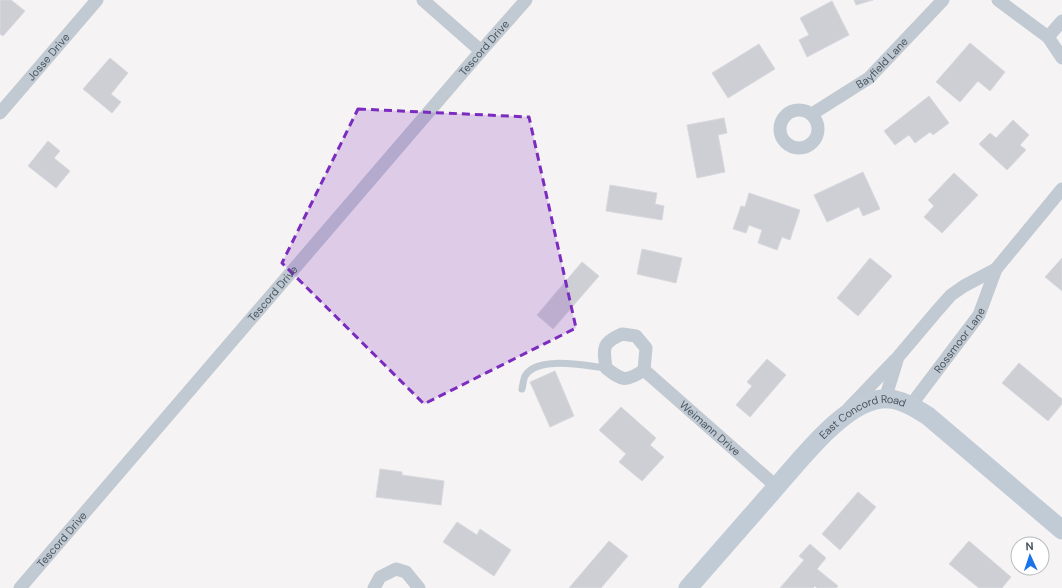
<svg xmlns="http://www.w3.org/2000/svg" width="1062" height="588" viewBox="0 0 1062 588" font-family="'DM Sans',sans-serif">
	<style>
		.building { fill: #cdcfd5; stroke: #d7d9de }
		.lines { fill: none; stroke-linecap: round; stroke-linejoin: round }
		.lane { stroke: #c1cad2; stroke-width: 7 }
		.street { stroke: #c1cad2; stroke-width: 13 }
		.secondary { stroke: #c1cbd6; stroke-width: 19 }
		.marked { fill: #7b2cbf; fill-opacity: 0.2; stroke: #7b2cbf; stroke-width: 3; stroke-dasharray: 8 5; stroke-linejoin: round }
		.labels { text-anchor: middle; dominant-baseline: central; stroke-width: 3; stroke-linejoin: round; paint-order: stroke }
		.street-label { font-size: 11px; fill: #4a5661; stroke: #fff }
	</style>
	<rect width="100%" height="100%" fill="#f5f3f3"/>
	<!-- building -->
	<g class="building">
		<polygon points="0,0 11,0 25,11 3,36 0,34"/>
		<polygon points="854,0 873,0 856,5"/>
		<polygon points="832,1 849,35 807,57 799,40 809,35 800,18"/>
		<polygon points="970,43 1005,72 990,91 978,81 960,102 936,82"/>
		<polygon points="759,44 775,69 728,98 712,73"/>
		<polygon points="110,58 128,73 111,94 121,102 112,113 83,89"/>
		<polygon points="929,96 949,123 933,135 930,132 915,143 909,135 895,145 884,131"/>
		<polygon points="724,118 727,133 718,135 725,172 697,178 687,125"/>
		<polygon points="1013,120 1029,135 1020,145 1026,150 1007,170 979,144 990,133 996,138"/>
		<polygon points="48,141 60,151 54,158 70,171 56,188 28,166"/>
		<polygon points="863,172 880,209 863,216 859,207 827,222 814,195"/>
		<polygon points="954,173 978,195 942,233 924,217 934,206 928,200"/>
		<polygon points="610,185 657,193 655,204 664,206 662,220 606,211"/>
		<polygon points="749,193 800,210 790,240 782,237 777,250 758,243 762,230 749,225 746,233 733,229 741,206 745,207"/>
		<polygon points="642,249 682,258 676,283 637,274"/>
		<polygon points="870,258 892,276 858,316 837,298"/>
		<polygon points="1062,258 1062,291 1045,277"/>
		<polygon points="582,262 599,276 553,329 537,315"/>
		<polygon points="767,359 786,375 750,417 736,405 752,386 747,382"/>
		<polygon points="1019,363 1062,399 1062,404 1048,421 1002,383"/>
		<polygon points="555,371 574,416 550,427 530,382"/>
		<polygon points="621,407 656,438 650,445 664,457 642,481 619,462 626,454 599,430"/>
		<polygon points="380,469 402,472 402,475 444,481 441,505 376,497"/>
		<polygon points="858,492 876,507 840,550 822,534"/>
		<polygon points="457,522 477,535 480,529 511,550 494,576 443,542"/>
		<polygon points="609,541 628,556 601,588 569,588"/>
		<polygon points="969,541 1011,577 1002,588 979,588 949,564"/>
		<polygon points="810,544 826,558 817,569 838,586 836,588 817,588 815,586 813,588 780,588 804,560 799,556"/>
	</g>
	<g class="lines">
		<!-- lane -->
		<path class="lane" d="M522,389c1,-4 1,-9 3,-13 12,-21 61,-10 81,-8"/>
		<!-- street -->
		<g class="street">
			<polyline points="423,0 481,51"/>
			<polyline points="998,0 1048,37 1062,58"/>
			<polyline points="1048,37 1062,21"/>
			<circle cx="799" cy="129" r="19"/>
			<path id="s1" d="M0,113l97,-113"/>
			<path id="s2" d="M812,114l57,-36 74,-78"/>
			<path d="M622,334l14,2 10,12 -2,22c-19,13 -22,10 -38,-2 -3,-21 -4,-25 16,-34z"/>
			<path id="s3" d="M644,370l133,117"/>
			<polyline points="885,399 898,357 936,312 951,295 964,286 996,269"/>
			<path id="s4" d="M911,405l68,-90 17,-46 66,-80"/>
			<polyline points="849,408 895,360"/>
			<path id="s5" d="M20,588l461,-537 45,-51"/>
			<polyline points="374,588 380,577 396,569 406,572 419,588"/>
		</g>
		<!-- secondary -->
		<path class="secondary" id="s6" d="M688,588c28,-32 56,-64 84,-96 24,-27 65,-81 100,-91 21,-7 39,4 56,15l134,114"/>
	</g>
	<!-- marked area -->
	<path class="marked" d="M358,109l171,8 47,211 -152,76 -142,-141z"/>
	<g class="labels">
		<!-- street labels -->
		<g class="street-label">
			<text stroke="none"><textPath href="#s5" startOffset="712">Tescord Drive</textPath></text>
			<text stroke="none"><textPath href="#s1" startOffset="74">Josse Drive</textPath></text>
			<text stroke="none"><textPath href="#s2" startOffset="87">Bayfield Lane</textPath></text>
			<text stroke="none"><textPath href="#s5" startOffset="388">Tescord Drive</textPath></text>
			<text stroke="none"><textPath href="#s4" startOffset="81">Rossmoor Lane</textPath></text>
			<text stroke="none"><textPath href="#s6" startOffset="250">East Concord Road</textPath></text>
			<text stroke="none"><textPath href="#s3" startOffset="88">Weimann Drive</textPath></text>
			<text stroke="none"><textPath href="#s5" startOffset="64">Tescord Drive</textPath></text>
		</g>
	</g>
	<!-- north arrow -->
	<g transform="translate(1030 556) rotate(357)"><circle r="19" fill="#ffffff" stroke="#b7bbc0"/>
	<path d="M0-3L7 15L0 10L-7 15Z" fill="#1a73e8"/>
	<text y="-6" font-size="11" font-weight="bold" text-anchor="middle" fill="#4a5661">N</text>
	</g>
</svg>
